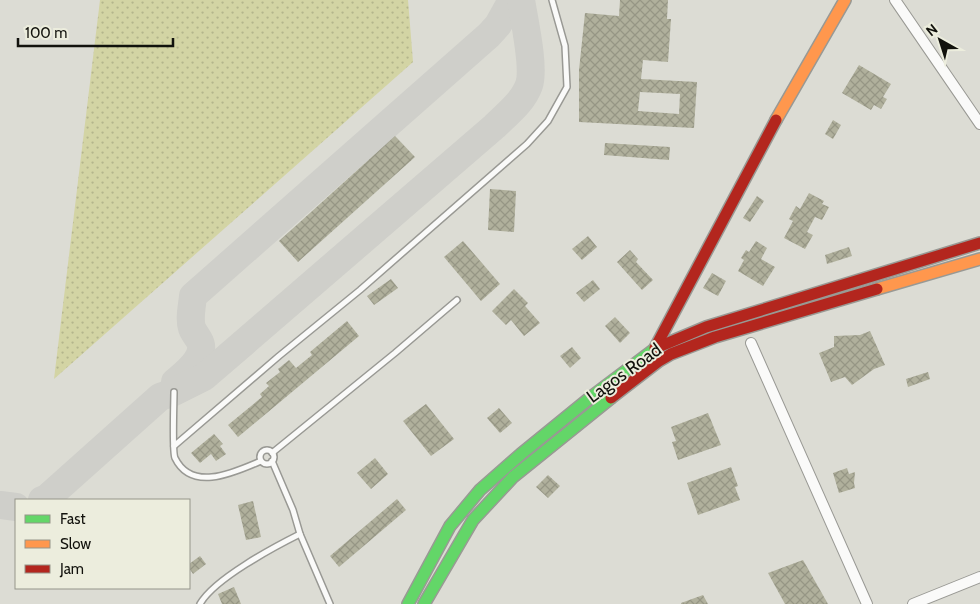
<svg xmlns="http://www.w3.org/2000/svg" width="980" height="604" viewBox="0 0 980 604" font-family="Cabin,sans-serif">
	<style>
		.grass { fill: url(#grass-dots) }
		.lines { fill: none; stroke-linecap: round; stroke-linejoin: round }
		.taxiway { stroke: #cfcfca; stroke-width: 28 }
		.building { fill: url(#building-cross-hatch); fill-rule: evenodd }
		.lane-casing { stroke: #999994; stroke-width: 8 }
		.street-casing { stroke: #999994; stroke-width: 12 }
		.fast-casing { stroke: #999994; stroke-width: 14 }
		.slow-casing { stroke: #999994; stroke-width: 14 }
		.jam-casing { stroke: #999994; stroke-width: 14 }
		.lane { stroke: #fafaf9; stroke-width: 5 }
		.street { stroke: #fafaf9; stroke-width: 10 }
		.fast { stroke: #63d668; stroke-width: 11 }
		.slow { stroke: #ff974d; stroke-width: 11 }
		.jam { stroke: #b3261e; stroke-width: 11 }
		.labels { text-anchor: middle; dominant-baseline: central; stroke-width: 4; stroke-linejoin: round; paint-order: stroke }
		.street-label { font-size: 18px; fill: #12120d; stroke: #eceddd }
	</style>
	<defs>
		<pattern id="grass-dots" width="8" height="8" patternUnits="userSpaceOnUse" patternTransform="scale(1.25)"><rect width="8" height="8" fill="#d3d4a4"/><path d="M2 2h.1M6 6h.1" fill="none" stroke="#b4b58c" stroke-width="1.8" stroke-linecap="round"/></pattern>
		<pattern id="building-cross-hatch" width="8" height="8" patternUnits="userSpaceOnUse" patternTransform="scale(1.25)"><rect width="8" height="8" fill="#b0b09c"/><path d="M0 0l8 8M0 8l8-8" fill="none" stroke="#969685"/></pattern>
	</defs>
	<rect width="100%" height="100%" fill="#dcdcd4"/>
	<!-- grass -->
	<polygon class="grass" points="100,0 408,0 413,62 54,379"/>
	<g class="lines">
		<!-- taxiway -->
		<g class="taxiway">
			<path d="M175,382c10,-9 28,-21 26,-37 -1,-6 -7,-11 -9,-17 -3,-10 0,-21 1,-32l296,-261 9,-10 14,-25"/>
			<path d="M42,500l5,-2 113,-101 14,-5 30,-15 291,-251c12,-12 28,-24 34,-41 6,-17 -5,-66 -8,-85"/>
			<polyline points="0,505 16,507"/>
		</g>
	</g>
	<!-- building -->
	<g class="building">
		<path d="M620,0h48l-1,19h4l-3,43 -25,-2 -2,19 56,3 -3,46 -115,-6v-52l6,-57 34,3zM640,92l40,2 -1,20 -41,-3z"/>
		<polygon points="859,65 891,84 883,97 887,99 881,109 874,105 871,110 842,93"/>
		<polygon points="833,120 841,125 833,139 825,134"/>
		<polygon points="395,136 415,157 298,262 279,241"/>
		<polygon points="605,143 670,147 669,160 604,155"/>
		<polygon points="490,189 516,191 514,232 488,230"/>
		<polygon points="809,193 824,201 822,204 829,207 822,220 815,217 807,232 813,235 805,249 784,238 793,221 789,219 796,206 800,209"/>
		<polygon points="757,196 764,201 750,222 743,218"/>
		<polygon points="588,236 597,247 582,260 572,249"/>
		<polygon points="463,241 500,284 481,301 444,257"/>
		<polygon points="756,241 767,248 761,259 775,267 763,286 738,271 744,260 741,258 746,250 749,252"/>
		<polygon points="849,247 852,256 827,264 825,255"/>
		<polygon points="630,250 638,259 636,262 653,280 642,290 617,262"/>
		<polygon points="712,273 726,281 718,296 703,288"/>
		<polygon points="391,279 398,288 374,305 367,296"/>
		<polygon points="593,280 600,289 584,302 576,293"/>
		<polygon points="514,289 528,303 525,306 540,323 524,336 511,320 506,325 492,311"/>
		<polygon points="615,317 630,333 620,343 605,326"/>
		<polygon points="347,321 359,336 238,437 228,425 262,397 260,394 269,386 266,383 280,372 278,369 289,360 296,368 312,355 310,352"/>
		<polygon points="870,331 885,365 874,369 852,385 845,377 831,382 819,353 834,347 834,336 860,335"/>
		<polygon points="572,347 581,358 570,368 560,356"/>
		<polygon points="928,372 930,379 908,387 906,379"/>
		<polygon points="426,404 454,439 431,456 403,421"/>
		<polygon points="499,408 512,423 500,433 487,418"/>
		<polygon points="708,413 721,445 678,460 672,442 676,441 671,427"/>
		<polygon points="214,434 223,444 220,446 226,454 216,461 211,454 200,463 191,453"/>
		<polygon points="375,458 388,474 371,489 357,473"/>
		<polygon points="731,467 738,486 735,487 740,500 698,515 687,483"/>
		<polygon points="847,468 849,474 855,472 854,483 855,488 839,493 833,473"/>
		<polygon points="548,475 560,486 548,498 536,487"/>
		<polygon points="397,499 406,510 339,567 330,556"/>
		<polygon points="253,501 261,537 246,540 238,505"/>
		<polygon points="200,556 206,564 193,574 189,568 189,564"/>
		<polygon points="803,560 828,604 785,604 768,573"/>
		<polygon points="234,587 241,604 222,604 218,594"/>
		<polygon points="703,595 708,604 681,604 681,603"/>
	</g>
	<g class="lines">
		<!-- lane casing -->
		<g class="lane-casing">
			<g id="lane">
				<path d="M174,392c0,10 -2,60 1,66 17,35 60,14 86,3"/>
				<polyline points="174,446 279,356 360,290 527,144 548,121 567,87 565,46 552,0"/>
				<circle cx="267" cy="457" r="7"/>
				<polyline points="272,453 395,353 457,300"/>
				<polyline points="272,461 293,510 300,534 330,604"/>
				<path d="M200,604c14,-25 74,-57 100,-70"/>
			</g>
		</g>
		<!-- street casing -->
		<g class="street-casing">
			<g id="street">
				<polyline points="895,0 980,124"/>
				<polyline points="751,343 867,604"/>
				<polyline points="913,604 980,577"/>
			</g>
		</g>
		<!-- fast casing -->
		<g class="fast-casing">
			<g id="fast">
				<polyline points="408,604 450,526 480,490 521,454 591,397 656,348"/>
				<polyline points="424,604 473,520 513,477 611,398"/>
			</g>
		</g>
		<!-- slow casing -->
		<g class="slow-casing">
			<g id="slow">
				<polyline points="776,120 845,0"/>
				<polyline points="877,289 980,259"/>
			</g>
		</g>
		<!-- jam casing -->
		<g class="jam-casing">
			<g id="jam">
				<polyline points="655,348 776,120"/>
				<polyline points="656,348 706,327 980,243"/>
				<polyline points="611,398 659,361 671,354 715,337 877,289"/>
			</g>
		</g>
		<!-- lane -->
		<use href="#lane" class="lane"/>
		<!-- street -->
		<use href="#street" class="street"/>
		<!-- fast -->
		<use href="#fast" class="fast"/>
		<!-- slow -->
		<use href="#slow" class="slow"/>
		<!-- jam -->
		<use href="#jam" class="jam"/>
	</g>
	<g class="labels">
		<!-- street labels -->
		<g class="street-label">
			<text transform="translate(624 373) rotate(-36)">Lagos Road</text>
		</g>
	</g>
	<!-- legend -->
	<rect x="15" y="499" width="175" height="90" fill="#eceddd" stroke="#95958a"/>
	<rect x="25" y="515" width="25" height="8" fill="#63d668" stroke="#95958a"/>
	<text x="60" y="524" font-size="15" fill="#12120d">Fast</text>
	<rect x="25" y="540" width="25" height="8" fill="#ff974d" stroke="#95958a"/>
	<text x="60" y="549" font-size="15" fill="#12120d">Slow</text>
	<rect x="25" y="565" width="25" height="8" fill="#b3261e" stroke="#95958a"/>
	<text x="60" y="574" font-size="15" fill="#12120d">Jam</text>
	<!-- north arrow -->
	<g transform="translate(940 40) rotate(321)" stroke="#eceddd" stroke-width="4" paint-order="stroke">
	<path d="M0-4L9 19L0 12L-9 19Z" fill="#12120d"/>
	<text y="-8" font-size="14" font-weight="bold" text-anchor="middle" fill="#12120d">N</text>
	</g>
	<!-- scale -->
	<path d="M18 38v8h155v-8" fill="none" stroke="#12120d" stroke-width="2.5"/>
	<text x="25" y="38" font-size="15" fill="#12120d" stroke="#eceddd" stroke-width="4" paint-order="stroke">100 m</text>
</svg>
